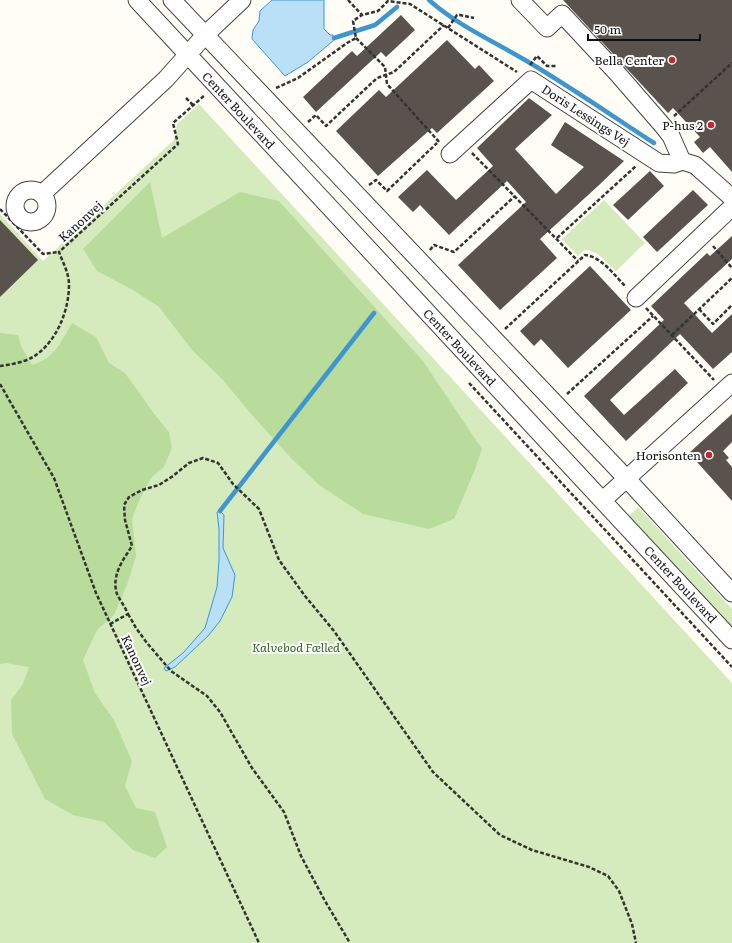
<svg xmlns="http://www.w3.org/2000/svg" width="732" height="943" viewBox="0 0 732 943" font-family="Literata,serif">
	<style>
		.green { fill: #d5ebbd }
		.forest { fill: #b9dc9c }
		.water { fill: #b9e0f7; stroke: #3f96cf }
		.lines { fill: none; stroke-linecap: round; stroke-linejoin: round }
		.stream { stroke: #3f96cf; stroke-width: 4.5 }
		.building { fill: #5a524d }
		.minor-casing { stroke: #444; stroke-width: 19 }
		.path { stroke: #333; stroke-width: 2.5; stroke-dasharray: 4 2; stroke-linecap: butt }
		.minor { stroke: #fff; stroke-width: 17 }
		.poi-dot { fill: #c4262e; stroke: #fff; stroke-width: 1.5 }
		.labels { text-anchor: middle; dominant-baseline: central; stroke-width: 4; stroke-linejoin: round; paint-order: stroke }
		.poi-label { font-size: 12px; fill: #111; stroke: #fff; text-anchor: end }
		.street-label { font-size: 12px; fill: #111; stroke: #fff }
		.park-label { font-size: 12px; font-style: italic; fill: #2f6b1f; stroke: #fff }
	</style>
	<rect width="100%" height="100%" fill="#fffdf5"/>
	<!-- green -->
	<g class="green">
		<polygon points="199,104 732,683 732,943 0,943 0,214 43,261 174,140 177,124"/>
		<path d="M604,200l41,43 -29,28c-10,-9 -18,-21 -32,-21l-6,6 -16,-17z"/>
		<polygon points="638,507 732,609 732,627 629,516"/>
	</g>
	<!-- forest -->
	<g class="forest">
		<polygon points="150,182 162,238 240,192 279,201 423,361 482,449 474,472 454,519 429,529 363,514 319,485 291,458 252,415 223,380 192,350 159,307 133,290 97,271 83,249"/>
		<path d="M72,323l24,14 13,26 16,10 30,42 14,17 3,16 -8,19 -13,11 -12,23 -7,18 4,37 -8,26 -14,33 -17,15 -14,30 12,33 19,27 18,41 -7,25 11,22 19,4 12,35 -12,11 -22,-8 -29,-28 -31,-7 -28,-16 -33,-65 -1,-34 12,-16 6,-17 -23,-4 -6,1v-331l18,2 3,11 11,19c23,-7 29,-23 40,-42z"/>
	</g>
	<!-- water -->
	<g class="water">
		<polygon points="272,0 324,0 324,29 330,35 333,35 334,40 308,62 285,76 252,39 253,30 259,21 260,11"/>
		<polygon points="220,511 224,515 223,548 235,575 232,597 220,621 208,636 175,667 166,671 164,668 183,653 205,628 217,587 219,560 219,529 217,512"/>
	</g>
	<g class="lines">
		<!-- stream -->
		<g class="stream">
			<path d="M429,0c28,25 64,41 96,60 44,26 86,55 129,83"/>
			<polyline points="334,38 375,25 397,7"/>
			<polyline points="220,511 374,313"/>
		</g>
	</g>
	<!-- building -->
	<g class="building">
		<polygon points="563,0 732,0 732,172 710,147 703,153 694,142 700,137 673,108 668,113"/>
		<polygon points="401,15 415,30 386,57 381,52 316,112 303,97 352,51 357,56"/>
		<polygon points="447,40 475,69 479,65 494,81 437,133 432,128 378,176 336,131 379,90 386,97"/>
		<polygon points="529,98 552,115 515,149 556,194 584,167 551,145 565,122 624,161 598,186 540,239 557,258 500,310 458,265 526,202 507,181 449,235 420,205 413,212 398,197 427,170 456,200 493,166 477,148"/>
		<polygon points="650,171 664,186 628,220 613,205"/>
		<polygon points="693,190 708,205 657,252 643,237"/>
		<polygon points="0,220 38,260 0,297"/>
		<polygon points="732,236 732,259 684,303 712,333 732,314 732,352 713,369 680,334 610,400 624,415 675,369 688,383 626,441 584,396 664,320 651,306 707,253 710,256"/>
		<polygon points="590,266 631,310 568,368 541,339 534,346 520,331"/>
		<polygon points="732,414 732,442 723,451 729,458 726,460 732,467 732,501 689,453"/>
	</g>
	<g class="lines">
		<!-- minor casing -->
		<g class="minor-casing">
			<g id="minor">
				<polyline points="137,0 732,640"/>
				<polyline points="172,0 627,479 732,593"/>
				<polyline points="520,0 547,28 562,14 617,73 663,126 671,136 682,161"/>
				<polyline points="450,154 531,80 659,163 674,164 682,161 695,165 732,198"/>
				<circle cx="31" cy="206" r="16"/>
				<polyline points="42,194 166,79 205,35 242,0"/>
				<polyline points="636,298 732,207"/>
				<polyline points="603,500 732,383"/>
			</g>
		</g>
		<!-- path -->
		<g class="path">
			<polyline points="348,0 362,15"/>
			<polyline points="448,28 457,15 460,15 474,18"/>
			<polyline points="356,38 385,67 387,84 440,143"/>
			<polyline points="530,65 537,56 547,66 557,66"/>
			<polyline points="276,88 298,78 347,43 356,38 353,21 362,15 378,11 388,1 410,4 517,72"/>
			<polyline points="186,98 193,105"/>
			<polyline points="674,116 732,63"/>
			<polyline points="308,122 316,115 326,126 377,78 394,72 444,25"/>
			<polyline points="472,153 578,261"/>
			<polyline points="369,185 376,180 387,191 437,143"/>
			<polyline points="0,209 43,254 59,252"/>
			<polyline points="13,223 20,217"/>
			<polyline points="557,238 636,166"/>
			<polyline points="713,246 732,268"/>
			<polyline points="430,250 434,245 454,252 515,196"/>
			<polyline points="646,308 714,380"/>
			<polyline points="699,309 713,324 732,305"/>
			<path d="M505,329l80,-74c17,2 29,20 41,32"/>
			<polyline points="672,335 732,278"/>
			<path d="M0,366c9,-1 25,-4 33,-9 23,-14 36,-46 36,-72 0,-12 -6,-22 -10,-33l119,-108 -5,-21 32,-28"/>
			<polyline points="469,383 732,667"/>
			<polyline points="0,384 54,478 96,593 259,943"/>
			<polyline points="567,394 653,316"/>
			<polyline points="128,614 136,628 147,643 171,671 207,696 220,712 252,768 284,812 301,856 325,901 350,943"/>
			<path d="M110,624l18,-10c-3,-7 -8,-14 -11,-20 -6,-18 6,-34 15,-48l-7,-26 -1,-15 5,-8 13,-7 17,-5 14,-9 16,-13 14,-5 15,5 15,21 26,25 20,51 26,36 29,35 99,141 67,63 32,15 57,17 19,9 11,15 13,33 4,19"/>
		</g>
		<!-- minor -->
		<use href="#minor" class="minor"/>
	</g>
	<!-- markers -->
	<g class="poi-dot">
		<circle cx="672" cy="60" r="4"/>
		<circle cx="711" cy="125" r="4"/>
		<circle cx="709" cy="455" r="4"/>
	</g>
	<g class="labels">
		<!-- poi labels -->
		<g class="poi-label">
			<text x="664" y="60">Bella Center</text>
			<text x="703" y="125">P-hus 2</text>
			<text x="701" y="455">Horisonten</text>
		</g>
		<!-- street labels -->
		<g class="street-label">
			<text transform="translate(239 110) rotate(47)">Center Boulevard</text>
			<text transform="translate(586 115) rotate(33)">Doris Lessings Vej</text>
			<text transform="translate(80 221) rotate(-42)">Kanonvej</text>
			<text transform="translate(460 347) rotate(47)">Center Boulevard</text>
			<text transform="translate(681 584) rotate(47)">Center Boulevard</text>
			<text transform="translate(137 660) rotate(65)">Kanonvej</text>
		</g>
		<!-- park labels -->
		<g class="park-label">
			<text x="296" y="647">Kalvebod Fælled</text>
		</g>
	</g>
	<!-- scale -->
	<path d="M588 34v6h112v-6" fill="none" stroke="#111111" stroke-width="2"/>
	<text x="594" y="34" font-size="12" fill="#111111" stroke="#ffffff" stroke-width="3" paint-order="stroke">50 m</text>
</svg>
